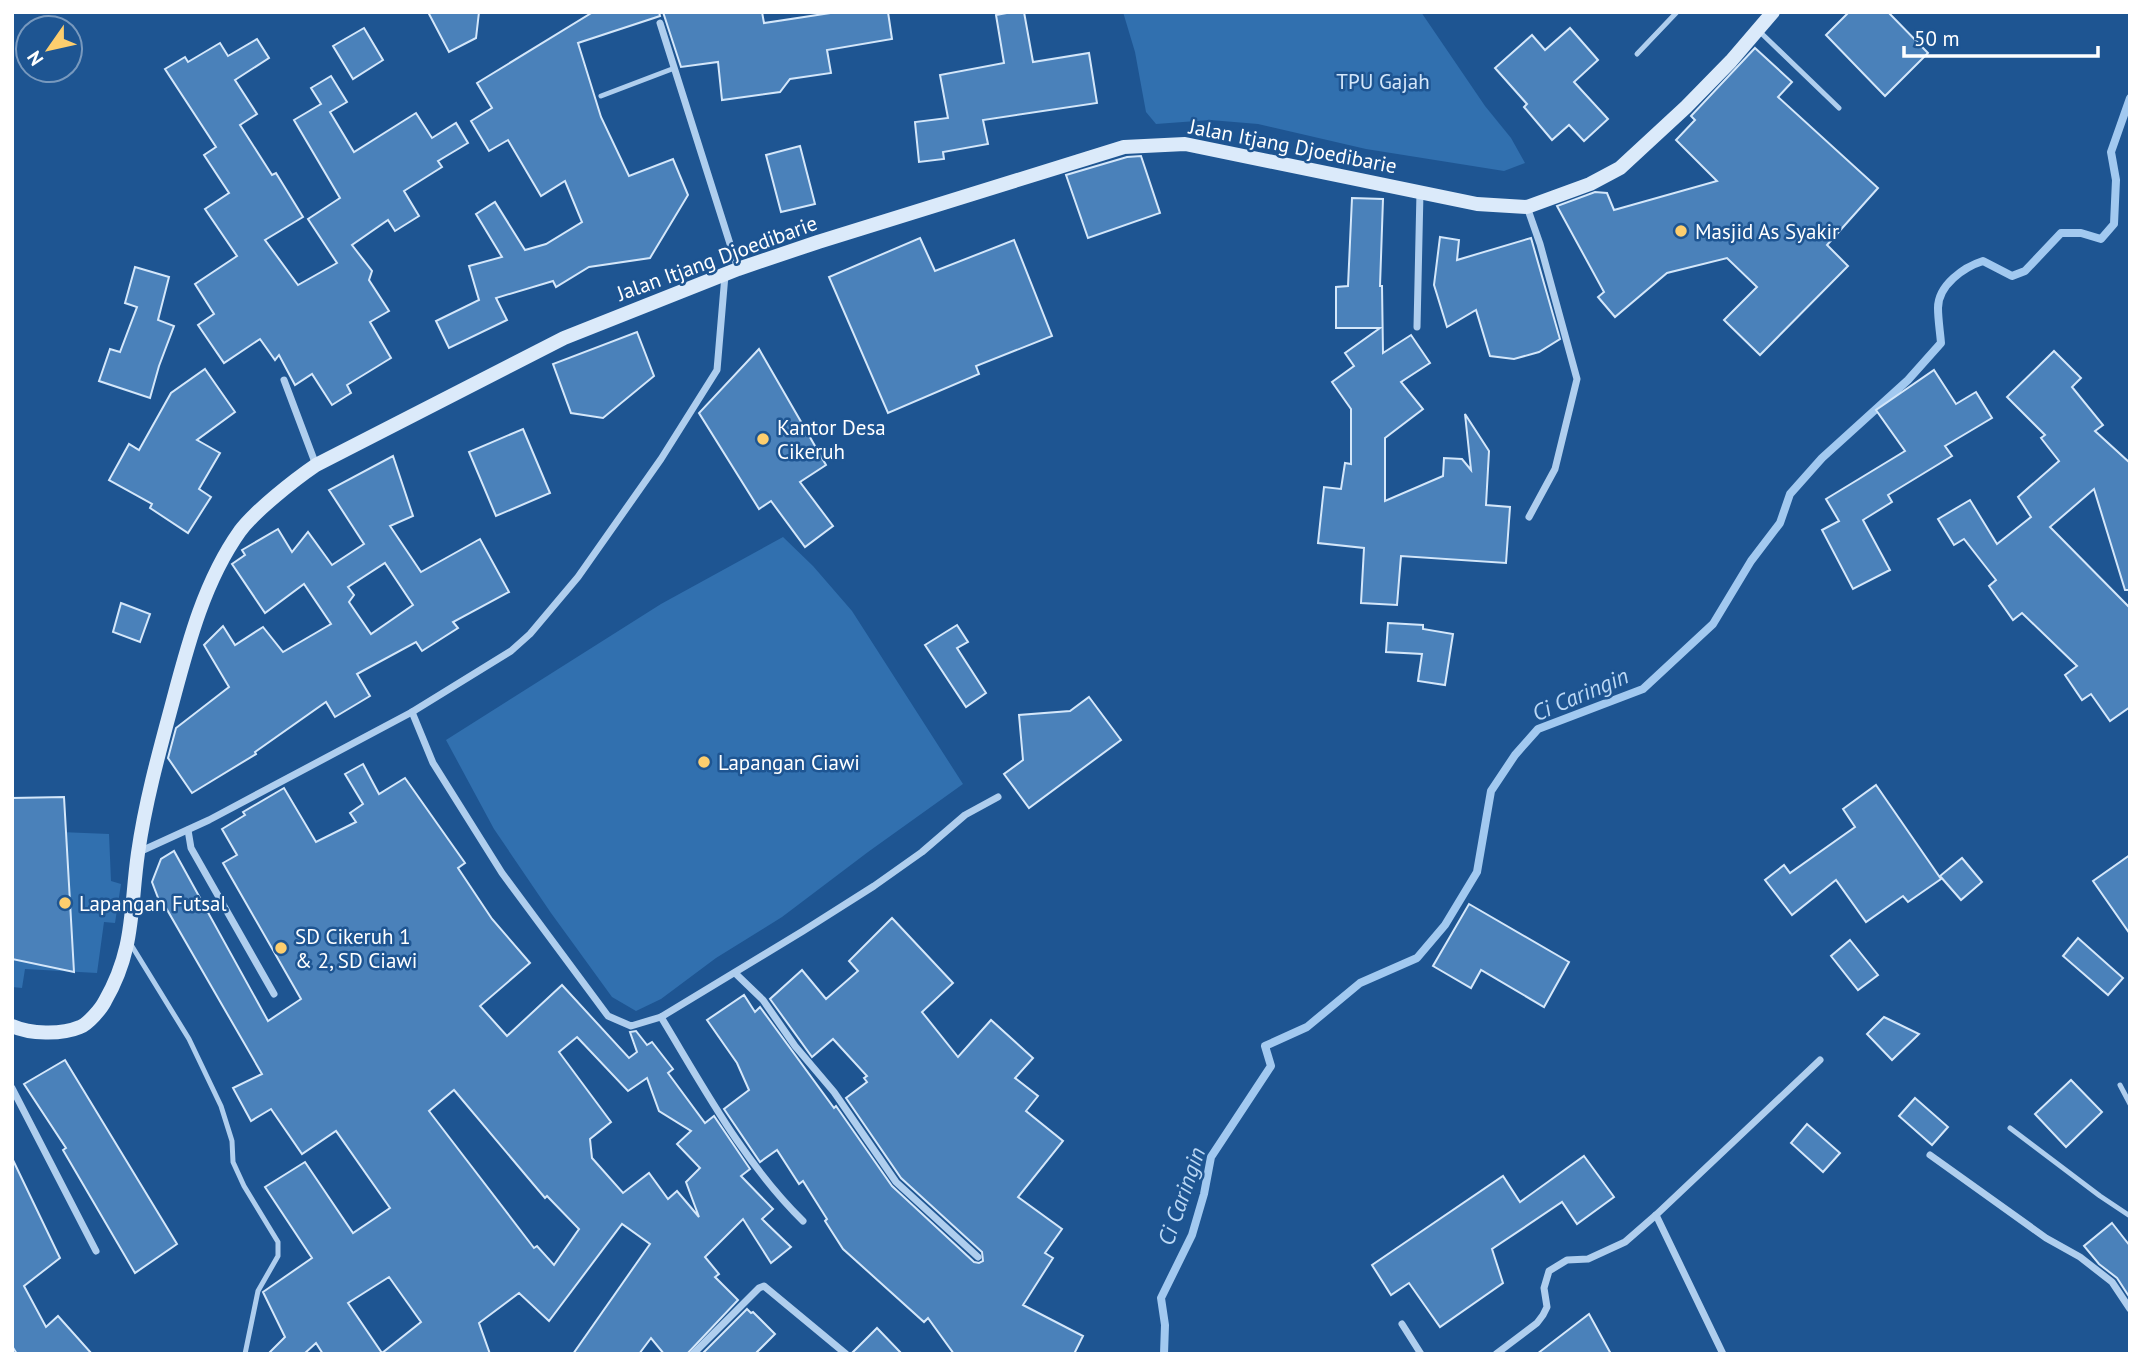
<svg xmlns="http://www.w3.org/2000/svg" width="2142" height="1366" viewBox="0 0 2142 1366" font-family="'PT Sans',sans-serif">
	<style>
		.green { fill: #3170af }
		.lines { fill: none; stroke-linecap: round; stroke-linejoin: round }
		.stream { stroke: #a2c9f0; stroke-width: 8 }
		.building { fill: #4a81ba; stroke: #d4e7fa; stroke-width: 2; fill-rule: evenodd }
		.service { stroke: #afceee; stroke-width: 5 }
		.minor { stroke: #afceee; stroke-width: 7 }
		.secondary { stroke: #dbeafa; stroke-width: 14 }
		.poi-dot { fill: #fdce6e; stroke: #1e5592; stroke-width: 2.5 }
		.labels { text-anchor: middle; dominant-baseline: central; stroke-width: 5; stroke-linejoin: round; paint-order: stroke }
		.park-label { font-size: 21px; fill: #d4e7fa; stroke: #1e5592 }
		.street-label { font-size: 21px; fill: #fff; stroke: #1e5592 }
		.poi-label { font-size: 21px; fill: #fff; stroke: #1e5592; text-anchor: start }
		.water-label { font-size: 23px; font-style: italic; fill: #bbd8f5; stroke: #1e5592 }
	</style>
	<rect width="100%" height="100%" fill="#1e5592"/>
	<!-- green -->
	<g class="green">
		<polygon points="1123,12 1421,12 1485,106 1511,138 1525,163 1504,171 1366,149 1258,124 1210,120 1156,124 1146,112 1135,52"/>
		<polygon points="783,537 813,566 852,611 963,784 868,852 782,917 716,958 661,999 636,1011 612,997 551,913 494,829 446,740 661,604"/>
		<polygon points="12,830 109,834 111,881 121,884 115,923 104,922 97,973 25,969 22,988 12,987"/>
	</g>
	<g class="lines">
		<!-- stream -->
		<path class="stream" d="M1164,1354l1,-29 -4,-27 31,-63 12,-41 7,-37 60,-91 -6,-20 42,-19 53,-44 57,-25 28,-33 32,-53 14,-81 24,-36 23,-26 105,-40 70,-65 38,-63 29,-38 10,-29 32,-36 86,-78 33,-37c-1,-12 -3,-24 -3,-35 0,-23 26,-41 45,-47l29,15 13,-5 36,-38h20l20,6 13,-15 2,-44 -5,-28 19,-54"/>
	</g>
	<!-- building -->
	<g class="building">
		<polygon points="428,12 479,12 476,38 449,52"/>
		<polygon points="593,12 659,12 660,16 578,43 601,117 629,176 673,159 688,195 650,258 589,267 556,287 553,281 496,298 507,320 449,348 436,321 479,300 469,266 502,257 476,214 495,202 525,250 546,244 582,222 565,181 541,196 508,140 489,151 471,121 492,108 477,83"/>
		<polygon points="663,12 762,12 764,23 837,12 888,12 892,39 827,50 831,73 790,79 780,92 722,100 718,62 681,67"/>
		<polygon points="1012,12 1024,12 1033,62 1089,53 1097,103 983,120 988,144 943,152 944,159 919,162 915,122 948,118 940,75 1004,63 996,15"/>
		<polygon points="1849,12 1888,12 1928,53 1885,96 1826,35"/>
		<polygon points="364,28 383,60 353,79 333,46"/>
		<polygon points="1570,28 1598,60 1574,82 1608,119 1584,141 1569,125 1552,140 1524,107 1527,104 1495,68 1532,35 1545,50"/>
		<polygon points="257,39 269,58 235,80 257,114 240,125 272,175 276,173 303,217 265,240 298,285 337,263 308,219 340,198 294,120 321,104 311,88 331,76 347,102 330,112 354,152 416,113 432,138 456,123 468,143 438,161 442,167 404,191 419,216 395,231 388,220 352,245 372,271 369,280 389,311 370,322 391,358 347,385 351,393 332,405 312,374 295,385 279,355 275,360 260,339 224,363 198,325 214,314 195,284 237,256 205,209 229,193 204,155 216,147 165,69 185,57 188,62 220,43 228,56"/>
		<polygon points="1755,48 1792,82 1778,97 1878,188 1827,245 1848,266 1760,355 1724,320 1757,287 1727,258 1667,273 1615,317 1598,297 1604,292 1557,206 1595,192 1607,193 1614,210 1717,181 1676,140 1695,120 1691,116"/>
		<polygon points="800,146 815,204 781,212 766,155"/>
		<polygon points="1141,156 1160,213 1088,238 1066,175 1127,157"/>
		<polygon points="1352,198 1383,199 1380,286 1382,286 1383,353 1411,335 1430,363 1401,382 1423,409 1385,438 1385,501 1443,476 1444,458 1462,459 1471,470 1465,414 1489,451 1486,505 1510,507 1506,563 1401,556 1397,605 1361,603 1364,548 1318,543 1324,487 1341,489 1345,463 1351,464 1351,409 1332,382 1354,366 1345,353 1380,328 1336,328 1336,287 1348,286"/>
		<polygon points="1440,237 1459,240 1457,260 1531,238 1560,339 1539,352 1514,359 1490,356 1476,310 1447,327 1434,285"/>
		<polygon points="920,238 935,271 1014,240 1052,336 976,366 979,374 888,413 829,277"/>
		<polygon points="135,267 169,277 158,320 174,326 159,366 150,398 99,381 110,349 120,352 137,307 125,303"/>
		<polygon points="637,332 654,376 603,418 571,413 553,364"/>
		<polygon points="759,349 826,465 800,482 833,526 805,547 771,501 759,509 699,413"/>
		<polygon points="2054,351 2081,378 2072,387 2103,425 2095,431 2130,463 2130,590 2125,590 2094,489 2050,527 2130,608 2130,707 2110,721 2091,694 2082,700 2065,675 2077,666 2022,613 2013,620 1989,586 1996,580 1964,539 1954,545 1938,519 1970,500 1997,544 2031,517 2018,497 2059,461 2041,438 2045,435 2007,397"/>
		<polygon points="205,369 235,412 197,440 220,453 199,489 211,497 188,533 150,508 152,504 109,480 129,444 139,450 171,393"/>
		<polygon points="1934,370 1956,404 1976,392 1992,418 1945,446 1952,456 1888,495 1892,502 1863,520 1890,570 1853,589 1822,530 1839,521 1826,499 1905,451 1876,410"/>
		<polygon points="523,429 550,493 496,516 469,452"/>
		<path d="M393,456l20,60 -23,10 31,46 59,-33 29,53 -56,30 5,6 -36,23 -6,-9 -59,32 13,22 -35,21 -9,-15 -71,50 1,2 -64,39 -24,-35 8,-30 53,-41 -25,-42 19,-19 12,19 28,-18 20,25 48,-28 -27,-40 -39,29 -33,-49 13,-9 -3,-5 36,-21 14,23 16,-20 24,33 32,-21 -35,-54zM385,563l28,42 -42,29 -22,-32 5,-7 -6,-8z"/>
		<polygon points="121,603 150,614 140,642 113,632"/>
		<polygon points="1388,623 1423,625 1423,629 1453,634 1445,685 1418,681 1422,654 1386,652"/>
		<polygon points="957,625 968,642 957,648 986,693 966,707 925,645"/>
		<polygon points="1089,697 1121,740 1029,808 1004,774 1023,760 1019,715 1070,711"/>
		<path d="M363,764l16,30 26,-16 60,85 -7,5 34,51 38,44 -50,43 27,30 55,-51 67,73 8,-6 -7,-20 6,-1 11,14 5,-3 21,27 -5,4 37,50 9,-7 36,53 -9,7 32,33 -11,10 29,28 -20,16 -28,-44 -38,38 14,17 -4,3 23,23 -51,54h-23l-13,-16 -12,16h-66l77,-110 -28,-20 -73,97 -30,-28 -40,30 11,31h-167l-7,-11 -12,11h-36l17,-17 -22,-45 49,-34 -47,-71 40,-25 48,71 37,-25 -54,-77 -34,23 -31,-45 -20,12 -18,-33 29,-14 -100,-173 -2,2 -8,-21 9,-23 13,-8 94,170 33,-22 -78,-136 14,-8 -15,-26 23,-14 -2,-3 41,-24 32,54 40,-20 -6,-9 13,-9 -18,-30zM577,1037l51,54 19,-13 12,33 32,20 -14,13 23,24 -14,14 13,35 -22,-26 -9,8 -19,-26 -26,20 -31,-35 -2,-19 21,-17 -52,-70zM454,1090l91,108 2,-2 32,33 -25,36 -17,-19 -3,2 -105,-137zM389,1277l32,45 -39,31 -34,-50z"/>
		<polygon points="1876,785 1941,879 1908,902 1903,896 1866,922 1836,880 1792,915 1765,880 1784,865 1790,873 1855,827 1843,809"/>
		<polygon points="64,797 74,972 12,959 12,798"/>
		<polygon points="2130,855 2130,934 2093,881"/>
		<polygon points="1962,858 1982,882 1961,900 1940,876"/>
		<polygon points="1469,904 1569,962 1544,1007 1481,970 1471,988 1433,966"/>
		<polygon points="892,918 953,983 922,1012 958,1057 991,1020 1033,1058 1015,1078 1038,1096 1026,1111 1063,1141 1018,1197 1062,1229 1045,1253 1053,1258 1023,1305 1083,1336 1074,1354 954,1354 928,1318 924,1322 843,1249 825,1221 827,1219 803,1181 799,1184 777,1150 760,1162 724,1109 749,1090 737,1063 707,1020 744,995 755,1012 760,1007 834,1108 836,1106 892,1186 974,1262 979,1263 983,1261 982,1252 901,1178 846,1098 867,1082 864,1078 867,1076 833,1039 812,1057 770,999 802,970 826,999 858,971 849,961"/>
		<polygon points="2078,938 2123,978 2108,995 2063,956"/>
		<polygon points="1850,940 1878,975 1858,990 1831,956"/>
		<polygon points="1884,1017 1919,1034 1892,1060 1867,1034"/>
		<polygon points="65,1060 177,1244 135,1273 63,1150 66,1148 24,1084"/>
		<polygon points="2071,1080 2102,1112 2066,1147 2035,1114"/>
		<polygon points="1915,1098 1948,1127 1932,1145 1899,1116"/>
		<polygon points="1807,1124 1840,1153 1823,1172 1791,1143"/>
		<polygon points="1584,1156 1614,1197 1577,1224 1562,1202 1492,1249 1503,1283 1440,1327 1409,1283 1391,1295 1372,1265 1503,1176 1520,1202"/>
		<polygon points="12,1158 60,1258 24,1286 46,1327 58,1316 92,1354 17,1354 12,1346"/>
		<polygon points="2112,1223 2130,1246 2130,1298 2117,1278 2099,1264 2084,1246"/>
		<polygon points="747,1309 751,1313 753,1312 775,1334 755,1354 702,1354"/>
		<polygon points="1589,1314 1611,1354 1537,1354"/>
		<polygon points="877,1328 902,1354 852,1354 852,1353"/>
	</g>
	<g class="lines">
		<!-- service -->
		<g class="service">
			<polyline points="1758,30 1839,108"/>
			<polyline points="1637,54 1677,12"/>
			<polyline points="601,96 672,69"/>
			<polyline points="130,943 189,1039 221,1106 232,1141 233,1162 244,1186 278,1242 278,1256 258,1291 245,1354"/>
			<polyline points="2120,1085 2130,1104"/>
			<polyline points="2010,1128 2100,1196 2130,1216"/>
		</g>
		<!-- minor -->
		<g class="minor">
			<polyline points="660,23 738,269"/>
			<polyline points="1527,207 1540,244 1577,379 1555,469 1529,517"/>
			<polyline points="1417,327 1420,192"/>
			<polyline points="284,380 316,465"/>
			<polyline points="412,712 433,763 502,873 608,1016 631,1026 661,1017 803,931 874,886 922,852 965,815 998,797"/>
			<polyline points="188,830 191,848 274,994"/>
			<polyline points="139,852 209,820 412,712 511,651 530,634 578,577 661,459 717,370 725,275"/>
			<polyline points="735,973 763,1000 795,1046 834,1092 896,1182 978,1257"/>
			<path d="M661,1017c43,71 83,146 142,204"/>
			<polyline points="12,1088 96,1251"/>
			<polyline points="1930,1155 2046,1238 2080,1257 2112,1282 2130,1309"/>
			<polyline points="1656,1215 1723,1354"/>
			<polyline points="1402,1324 1421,1354"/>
			<polyline points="693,1354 759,1288 764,1286 846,1354"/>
			<polyline points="1496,1354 1537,1323 1543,1315 1547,1307 1544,1288 1549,1271 1567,1260 1588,1259 1625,1242 1656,1215 1820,1060"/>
		</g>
		<!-- secondary -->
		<path class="secondary" d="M12,1026c18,8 49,9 68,1 8,-3 21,-18 25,-26 30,-52 25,-92 33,-148 7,-49 20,-97 33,-145 16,-60 32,-125 69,-177 15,-20 54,-51 76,-66l248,-127 174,-69 80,-27 306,-95 61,-3 292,60 50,3 63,-23 30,-16 66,-61 45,-46 42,-49"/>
	</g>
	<!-- markers -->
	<g class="poi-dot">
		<circle cx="1681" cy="231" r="7"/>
		<circle cx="763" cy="439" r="7"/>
		<circle cx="704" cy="762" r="7"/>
		<circle cx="65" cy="903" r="7"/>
		<circle cx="281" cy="948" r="7"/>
	</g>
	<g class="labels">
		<!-- park labels -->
		<g class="park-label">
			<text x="1383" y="81">TPU Gajah</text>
		</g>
		<!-- street labels -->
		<g class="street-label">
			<text transform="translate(1293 146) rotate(11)">Jalan Itjang Djoedibarie</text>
			<text transform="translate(717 258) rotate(-20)">Jalan Itjang Djoedibarie</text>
		</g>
		<!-- poi labels -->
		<g class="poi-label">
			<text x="1695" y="231">Masjid As Syakir</text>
			<text x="777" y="427">Kantor Desa<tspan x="777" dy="24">Cikeruh</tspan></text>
			<text x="718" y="762">Lapangan Ciawi</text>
			<text x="79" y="903">Lapangan Futsal</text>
			<text x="295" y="936">SD Cikeruh 1<tspan x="295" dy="24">&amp; 2, SD Ciawi</tspan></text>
		</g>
		<!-- water labels -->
		<g class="water-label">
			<text transform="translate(1580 694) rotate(-23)">Ci Caringin</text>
			<text transform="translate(1181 1196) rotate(-71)">Ci Caringin</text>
		</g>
	</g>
	<!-- border -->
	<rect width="2142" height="1366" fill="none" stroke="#ffffff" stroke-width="28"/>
	<!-- north arrow -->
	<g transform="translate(49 49) rotate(236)"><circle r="33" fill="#1e5592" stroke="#7899be" stroke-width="2"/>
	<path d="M0-5L12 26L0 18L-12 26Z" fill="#fdce6e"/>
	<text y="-10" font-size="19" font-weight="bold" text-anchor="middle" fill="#ffffff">N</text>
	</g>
	<!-- scale -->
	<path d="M1904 46v10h194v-10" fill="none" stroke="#ffffff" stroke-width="3.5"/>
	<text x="1914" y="46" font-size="21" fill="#ffffff" stroke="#1e5592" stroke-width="5" paint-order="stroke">50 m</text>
</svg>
